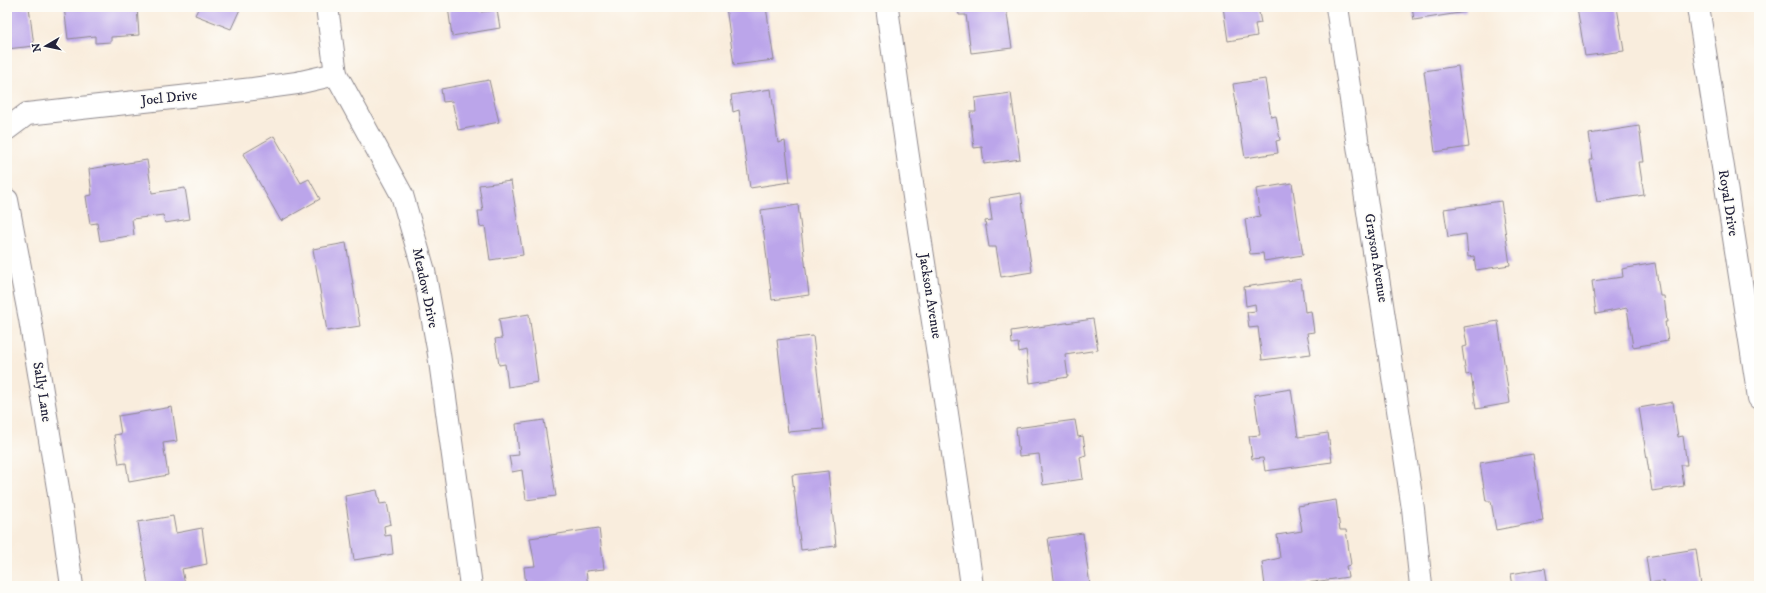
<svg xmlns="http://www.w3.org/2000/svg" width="1766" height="593" viewBox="0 0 1766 593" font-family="'IM FELL DW Pica',serif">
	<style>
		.building { fill: #bba5ea }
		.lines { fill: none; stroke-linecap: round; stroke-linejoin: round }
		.minor-casing { stroke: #8e888c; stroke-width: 24 }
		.minor { stroke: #fff; stroke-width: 22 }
		.labels { text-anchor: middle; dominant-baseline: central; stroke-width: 3.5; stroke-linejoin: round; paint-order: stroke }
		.street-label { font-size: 14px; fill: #22223b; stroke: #fdfcf7 }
	</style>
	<rect width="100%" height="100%" fill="#fdfcf7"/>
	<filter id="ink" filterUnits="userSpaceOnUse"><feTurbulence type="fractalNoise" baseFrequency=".025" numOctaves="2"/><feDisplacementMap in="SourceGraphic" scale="8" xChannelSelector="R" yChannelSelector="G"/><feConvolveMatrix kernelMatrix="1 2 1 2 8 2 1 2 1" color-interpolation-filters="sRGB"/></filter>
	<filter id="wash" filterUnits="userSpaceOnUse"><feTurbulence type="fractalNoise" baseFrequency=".012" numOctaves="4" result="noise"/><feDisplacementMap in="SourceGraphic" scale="16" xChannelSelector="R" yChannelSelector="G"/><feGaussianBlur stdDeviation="0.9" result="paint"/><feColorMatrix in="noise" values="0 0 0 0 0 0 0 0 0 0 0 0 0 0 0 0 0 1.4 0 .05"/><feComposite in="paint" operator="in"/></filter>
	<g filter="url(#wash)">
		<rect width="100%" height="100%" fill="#f9eddd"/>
		<g id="blocks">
			<!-- building -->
			<g class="building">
				<polygon points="7,7 29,7 34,46 7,49"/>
				<polygon points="64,7 137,7 139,35 111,37 111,42 95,43 95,36 68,39"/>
				<polygon points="199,7 241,7 231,29 195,15"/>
				<polygon points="448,7 480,7 481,12 497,10 500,28 452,36"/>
				<polygon points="726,7 766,7 774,60 734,65"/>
				<polygon points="958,7 1006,7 1012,48 971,53 966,15 959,15"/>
				<polygon points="1223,7 1258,7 1261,23 1255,24 1257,36 1228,41"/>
				<polygon points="1412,7 1465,7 1466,12 1414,20"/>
				<polygon points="1577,7 1617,7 1624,51 1585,56"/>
				<polygon points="1458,66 1469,147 1435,152 1424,71"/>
				<polygon points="1265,79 1271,117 1276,116 1280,140 1276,141 1278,153 1245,158 1233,84"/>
				<polygon points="489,80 499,122 458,130 452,101 443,102 441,89"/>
				<polygon points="771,89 778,143 785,141 790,182 750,188 739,110 733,112 731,95"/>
				<polygon points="1011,93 1020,159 984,164 982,147 974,148 970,112 976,112 975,98"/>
				<polygon points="1639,126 1644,162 1639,162 1644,195 1597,202 1590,160 1593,160 1589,134"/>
				<polygon points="274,136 301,183 309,179 320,199 281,221 243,154"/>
				<polygon points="147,160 152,193 185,188 190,219 165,223 163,215 132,219 134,235 100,241 97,223 90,224 86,196 92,195 89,169"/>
				<polygon points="511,181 523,255 490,260 485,226 480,227 478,211 483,211 479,185"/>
				<polygon points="1292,183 1303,255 1264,261 1263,253 1250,254 1245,219 1260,216 1256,189"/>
				<polygon points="1021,193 1032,272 1001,277 996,247 989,247 985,221 992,220 989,198"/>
				<polygon points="1501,201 1510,265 1476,270 1474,256 1468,257 1466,234 1448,237 1444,209"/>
				<polygon points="798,205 809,295 772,300 761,210"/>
				<polygon points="346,243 360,326 327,331 313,249"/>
				<polygon points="1655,263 1660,296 1664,296 1667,322 1665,322 1668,341 1633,347 1627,308 1596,314 1592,281 1623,277 1622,269"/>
				<polygon points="1301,279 1305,312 1311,311 1314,332 1307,333 1311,354 1262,360 1258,327 1249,328 1247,312 1256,311 1255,304 1246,306 1244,287"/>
				<polygon points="529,314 538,382 508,387 505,364 499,365 495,339 502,338 499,319"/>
				<polygon points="1093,319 1098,350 1065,355 1068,377 1030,383 1026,350 1019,352 1018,343 1012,344 1011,331"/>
				<polygon points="1498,321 1510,403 1476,409 1471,374 1466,375 1462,347 1467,346 1464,327"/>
				<polygon points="813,336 824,429 788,432 777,340"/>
				<polygon points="1291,389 1298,437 1328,433 1332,462 1265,471 1263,458 1252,459 1249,436 1260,435 1254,395"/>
				<polygon points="1673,402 1678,437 1683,436 1687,465 1681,465 1684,486 1652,491 1639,408"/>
				<polygon points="172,407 177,441 163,443 168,475 129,482 126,463 119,464 114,435 121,434 118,416"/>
				<polygon points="544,420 556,496 526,500 522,470 512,472 509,456 519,455 516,424"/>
				<polygon points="1075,420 1078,437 1083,436 1086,455 1080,457 1083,479 1043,485 1039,454 1019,456 1016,428"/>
				<polygon points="1533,454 1543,521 1496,530 1491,501 1486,501 1480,463"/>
				<polygon points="828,471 836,546 801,550 792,475"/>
				<polygon points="377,490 380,504 387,503 391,524 384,526 385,536 391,535 393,554 354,560 345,496"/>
				<polygon points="1336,500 1340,530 1346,530 1351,565 1346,566 1348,577 1286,586 1265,586 1262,562 1280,558 1277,535 1302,531 1298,506"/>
				<polygon points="173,516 176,533 202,528 207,564 182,569 185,585 148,586 138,522"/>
				<polygon points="599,528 604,569 586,571 588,586 526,586 524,567 535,566 530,538"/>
				<polygon points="1083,533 1090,586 1055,586 1048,538"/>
				<polygon points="1696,549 1701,586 1664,586 1664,581 1650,583 1646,557"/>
				<polygon points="1545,568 1548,586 1513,586 1511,574"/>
			</g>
		</g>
	</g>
	<g filter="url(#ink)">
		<use href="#blocks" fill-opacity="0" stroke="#8e888c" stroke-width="1"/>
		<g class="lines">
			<!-- minor casing -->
			<g class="minor-casing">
				<g id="minor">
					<polyline points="327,7 336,74 402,195 424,271 439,354 471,586"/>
					<path d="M887,7c25,193 59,386 85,579"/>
					<polyline points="1337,7 1413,509 1421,586"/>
					<polyline points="1698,7 1759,398"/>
					<polyline points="7,129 27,114 253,89 297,83 336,74"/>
					<polyline points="7,200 30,319 58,488 72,586"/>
				</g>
			</g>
			<!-- minor -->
			<use href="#minor" class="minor"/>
		</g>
	</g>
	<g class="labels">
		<!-- street labels -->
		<g class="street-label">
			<text transform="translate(169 98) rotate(-6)">Joel Drive</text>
			<text transform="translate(1728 203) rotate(81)">Royal Drive</text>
			<text transform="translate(1376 258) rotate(81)">Grayson Avenue</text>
			<text transform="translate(425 288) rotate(78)">Meadow Drive</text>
			<text transform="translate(930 296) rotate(81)">Jackson Avenue</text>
			<text transform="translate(42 392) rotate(81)">Sally Lane</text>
		</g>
	</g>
	<!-- margin -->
	<rect width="1766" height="593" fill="none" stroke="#fdfcf7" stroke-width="24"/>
	<!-- north arrow -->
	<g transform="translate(46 46) rotate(261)" stroke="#fdfcf7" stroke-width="3" paint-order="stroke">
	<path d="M0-3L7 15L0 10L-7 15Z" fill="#22223b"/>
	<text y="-6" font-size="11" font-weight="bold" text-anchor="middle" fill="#22223b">N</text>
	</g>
</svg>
